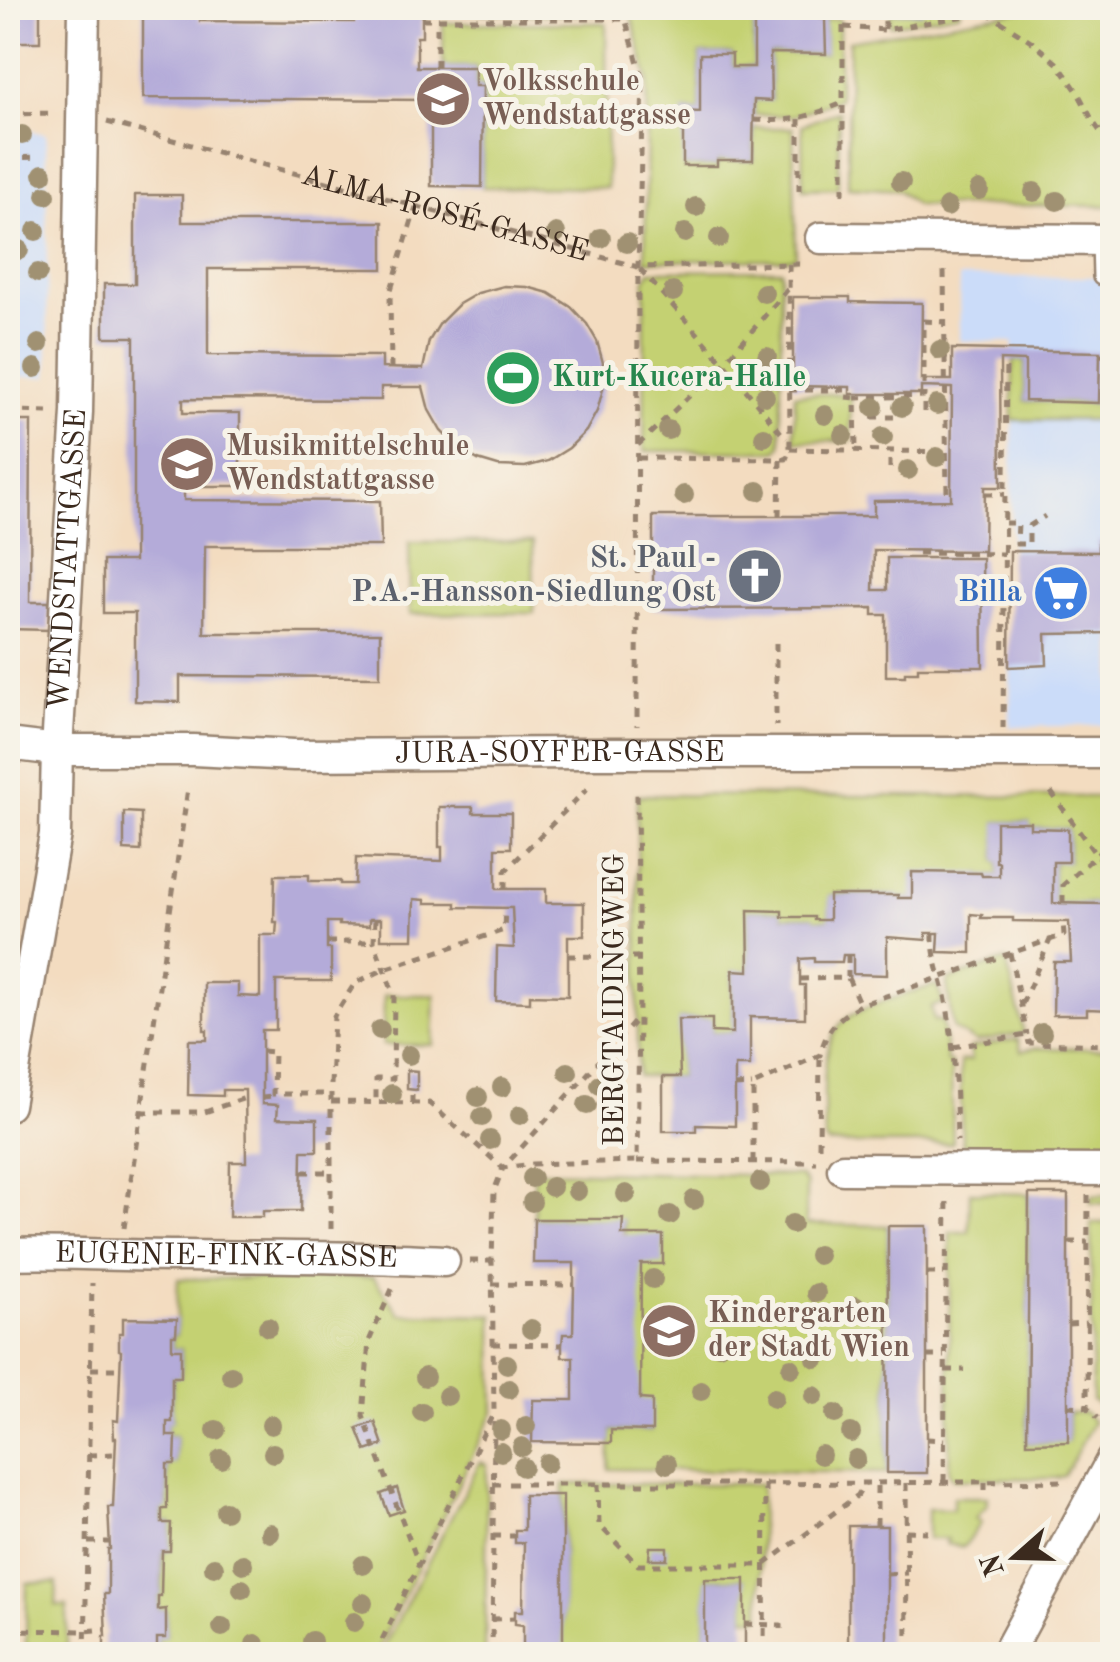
<svg xmlns="http://www.w3.org/2000/svg" width="1120" height="1662" viewBox="0 0 1120 1662" font-family="'Old Standard TT',serif">
	<style>
		.built { fill: #cbdcf9 }
		.green { fill: #c4d172; stroke: #807e48; stroke-width: 2.5 }
		.building { fill: #b4abd9 }
		.lines { fill: none; stroke-linecap: round; stroke-linejoin: round }
		.lane-casing { stroke: #97836f; stroke-width: 20 }
		.street-casing { stroke: #97836f; stroke-width: 35 }
		.path { stroke: #97836f; stroke-width: 5; stroke-dasharray: 8 8; stroke-linecap: butt }
		.lane { stroke: #fff; stroke-width: 15 }
		.street { stroke: #fff; stroke-width: 30 }
		.tree { fill: #a09172 }
		.labels { text-anchor: middle; dominant-baseline: central; stroke-width: 10; stroke-linejoin: round; paint-order: stroke }
		.education-label { font-size: 30px; font-weight: bold; fill: #785e54; stroke: #f7f3e8; text-anchor: start }
		.street-label { font-size: 30px; fill: #3b2a1e; stroke: #f7f3e8 }
		.leisure-label { font-size: 30px; font-weight: bold; fill: #27864d; stroke: #f7f3e8; text-anchor: start }
		.worship-label { font-size: 30px; font-weight: bold; fill: #5b616d; stroke: #f7f3e8; text-anchor: end }
		.shop-label { font-size: 30px; font-weight: bold; fill: #366cbe; stroke: #f7f3e8; text-anchor: end }
	</style>
	<rect width="100%" height="100%" fill="#f7f3e8"/>
	<filter id="ink" filterUnits="userSpaceOnUse"><feTurbulence type="fractalNoise" baseFrequency=".01" numOctaves="2"/><feDisplacementMap in="SourceGraphic" scale="20" xChannelSelector="R" yChannelSelector="G"/><feConvolveMatrix kernelMatrix="1 2 1 2 8 2 1 2 1" color-interpolation-filters="sRGB"/></filter>
	<filter id="wash" filterUnits="userSpaceOnUse"><feTurbulence type="fractalNoise" baseFrequency=".0048" numOctaves="4" result="noise"/><feDisplacementMap in="SourceGraphic" scale="40" xChannelSelector="R" yChannelSelector="G"/><feGaussianBlur stdDeviation="2.25" result="paint"/><feColorMatrix in="noise" values="0 0 0 0 0 0 0 0 0 0 0 0 0 0 0 0 0 1.4 0 .05"/><feComposite in="paint" operator="in"/></filter>
	<g filter="url(#wash)">
		<rect width="100%" height="100%" fill="#f3dcc0"/>
		<!-- built -->
		<g class="built">
			<polygon points="8,127 46,134 48,377 8,377"/>
			<polygon points="959,277 1112,277 1112,725 1010,727 1013,342 960,341"/>
		</g>
		<!-- green -->
		<g class="green">
			<polygon points="422,8 603,8 605,15 422,13"/>
			<polygon points="629,8 754,8 754,67 732,67 732,54 700,54 700,112 684,111 684,166 717,166 717,160 753,160 754,128 793,128 796,257 788,259 645,261 648,78"/>
			<polygon points="923,8 961,8 959,13 890,25 890,12 922,13"/>
			<polygon points="1035,8 1112,8 1112,206 916,205 898,190 848,187 849,41"/>
			<polygon points="825,19 839,19 839,99 793,116 754,115 754,100 771,100 770,53 825,54"/>
			<polygon points="443,23 606,23 607,188 482,187 483,86 475,86 475,67 443,67"/>
			<polygon points="839,111 838,188 803,189 802,125"/>
			<polygon points="781,270 781,446 777,451 644,451 645,279 650,271"/>
			<polygon points="1099,359 1112,359 1112,411 1100,411 1099,420 1012,420 1013,360 1025,361 1025,401 1098,403"/>
			<polygon points="795,394 850,394 851,441 794,441"/>
			<polygon points="409,542 533,542 534,613 410,614"/>
			<polygon points="637,795 1112,797 1112,916 1104,916 1103,904 1053,903 1053,862 1068,861 1068,829 1030,828 1029,822 997,822 996,861 999,862 999,876 982,876 981,873 912,898 898,898 897,895 830,895 829,920 814,920 813,917 782,917 781,911 748,910 749,971 733,971 733,1033 712,1032 711,1019 679,1019 680,1077 638,1076"/>
			<polygon points="1006,960 1024,1033 976,1042 953,1029 947,984 948,980"/>
			<path d="M934,985l3,1 6,17 -12,4 3,14 8,-1 5,42h4l2,80 -3,2h-122l-3,-4c0,-33 -8,-100 21,-121 22,-16 62,-24 88,-34z"/>
			<polygon points="384,995 435,995 433,1045 383,1045"/>
			<polygon points="1018,1039 1021,1051 1035,1048 1112,1049 1112,1146 964,1145 962,1142 960,1061 971,1060 970,1048"/>
			<polygon points="534,1171 800,1176 806,1184 806,1224 888,1226 887,1473 609,1469 611,1430 651,1431 640,1399 623,1220 534,1219"/>
			<polygon points="970,1192 1029,1194 1027,1443 1068,1441 1068,1413 1084,1412 1093,1422 1064,1476 1057,1478 954,1479 949,1472 950,1232 969,1232"/>
			<polygon points="1112,1195 1112,1386 1101,1406 1092,1400 1091,1223 1110,1223 1110,1204 1091,1203 1091,1196"/>
			<polygon points="373,1277 400,1314 493,1315 494,1412 375,1654 157,1654 157,1638 166,1637 166,1610 158,1610 158,1596 161,1595 163,1551 170,1550 171,1523 162,1523 162,1509 167,1508 167,1464 175,1463 176,1436 167,1436 167,1422 172,1421 172,1377 181,1376 181,1349 172,1349 172,1335 176,1335 178,1279"/>
			<polygon points="480,1462 487,1465 485,1654 380,1654"/>
			<polygon points="564,1484 761,1484 760,1615 758,1618 745,1617 744,1579 706,1579 705,1654 562,1654"/>
			<polygon points="953,1497 987,1497 987,1505 975,1518 981,1522 964,1547 946,1544 948,1539 928,1539 928,1509 953,1509"/>
			<polygon points="27,1583 57,1583 56,1606 67,1606 67,1647 26,1646"/>
		</g>
		<g id="blocks">
			<!-- building -->
			<g class="building">
				<rect x="8" y="8" width="32" height="34"/>
				<polygon points="143,8 200,8 200,21 354,22 354,8 422,8 422,37 417,37 417,67 475,67 475,86 483,86 482,187 431,186 431,100 143,98"/>
				<polygon points="754,8 821,8 821,19 825,19 826,54 770,53 771,101 754,100 753,160 717,160 717,166 683,166 683,111 700,112 700,54 732,54 732,67 754,67"/>
				<polygon points="890,8 923,8 923,13 890,12"/>
				<polygon points="135,195 182,195 182,222 383,222 383,269 208,269 208,355 382,356 382,368 423,369 429,341 440,323 459,304 478,293 504,286 527,287 549,293 571,307 587,324 597,341 603,363 603,389 597,411 586,431 569,448 548,461 525,467 498,466 478,460 458,448 441,431 429,410 423,387 381,387 381,400 183,399 183,413 240,413 240,486 184,486 184,500 380,501 381,546 205,546 204,633 380,633 380,677 180,676 180,702 135,701 135,613 103,613 103,561 134,561 134,337 104,337 104,284 135,284"/>
				<polygon points="793,297 850,297 850,302 922,303 921,380 952,380 952,349 1100,352 1099,403 1025,401 1025,361 1000,360 1001,487 985,487 984,551 874,550 873,590 887,590 887,558 982,558 983,667 918,667 918,672 905,672 905,676 886,676 886,615 873,615 873,608 653,609 653,516 874,516 874,501 951,500 952,388 921,387 921,394 850,394 850,387 793,386"/>
				<polygon points="8,421 31,421 30,602 49,602 49,630 8,629"/>
				<polygon points="1098,541 1112,542 1112,633 1046,634 1047,665 1009,667 1010,551 1098,552"/>
				<polygon points="439,807 473,807 473,813 511,813 511,848 496,848 496,889 546,889 546,903 584,903 584,936 568,936 568,996 530,995 530,1002 496,1001 497,947 514,948 512,908 456,907 456,903 425,903 425,900 414,899 413,939 381,939 381,919 369,919 369,926 339,925 339,922 327,922 327,949 331,949 331,981 276,981 276,1030 262,1030 262,1104 278,1105 277,1118 317,1119 317,1151 302,1151 301,1211 263,1211 263,1217 229,1217 230,1162 246,1162 245,1090 223,1090 223,1096 188,1095 189,1040 207,1040 207,1030 204,1030 204,983 238,983 238,996 260,997 260,935 276,935 277,922 274,922 275,875 309,875 309,881 340,881 340,884 355,884 356,858 442,861 442,847 439,847"/>
				<polygon points="124,812 141,813 141,851 124,850"/>
				<polygon points="996,822 1030,822 1030,828 1068,829 1068,862 1053,862 1053,903 1103,904 1104,916 1112,916 1112,1010 1087,1009 1087,1015 1053,1015 1054,962 1071,962 1069,922 1013,921 1013,918 981,918 982,915 971,914 971,953 938,952 939,933 926,933 926,940 887,937 887,975 853,974 853,955 843,955 842,962 814,962 814,958 800,959 800,985 805,985 805,1018 750,1017 750,1066 735,1066 735,1126 696,1125 696,1131 663,1131 663,1077 680,1077 678,1019 712,1019 712,1032 733,1033 733,970 749,971 748,910 782,911 782,917 814,917 814,920 829,920 829,895 898,895 898,898 912,898 912,872 981,873 982,876 999,876 999,862 996,862"/>
				<polygon points="407,1070 417,1071 417,1090 407,1089"/>
				<polygon points="1029,1194 1068,1194 1068,1442 1027,1443"/>
				<polygon points="534,1219 623,1219 622,1235 663,1235 663,1264 641,1264 640,1399 652,1400 652,1431 611,1430 611,1443 532,1442 533,1400 573,1400 573,1357 562,1357 562,1345 563,1334 573,1334 574,1285 574,1263 533,1263"/>
				<polygon points="888,1226 927,1226 927,1473 887,1473"/>
				<polygon points="123,1318 177,1319 176,1335 172,1335 172,1349 181,1349 181,1377 172,1377 172,1422 167,1422 167,1436 176,1436 175,1464 167,1464 167,1509 162,1509 162,1523 171,1523 170,1551 162,1551 161,1596 158,1596 158,1610 166,1609 166,1638 157,1638 157,1654 104,1654 104,1636 106,1636 104,1594 108,1594 108,1549 110,1549 108,1507 113,1507 116,1438 114,1438 113,1420 118,1421 121,1351 119,1350 119,1333 123,1333"/>
				<polygon points="375,1422 383,1445 366,1451 357,1428"/>
				<polygon points="397,1488 404,1510 389,1515 381,1494"/>
				<polygon points="524,1495 563,1495 563,1654 523,1654 523,1625 515,1624 515,1611 523,1611 524,1543 515,1543 515,1530 524,1530"/>
				<rect x="848" y="1526" width="39" height="128"/>
				<polygon points="650,1547 667,1547 667,1559 649,1559"/>
				<rect x="705" y="1579" width="40" height="75"/>
			</g>
		</g>
	</g>
	<g filter="url(#ink)">
		<use href="#blocks" fill-opacity="0" stroke="#97836f" stroke-width="2.5"/>
		<g class="lines">
			<!-- lane casing -->
			<g class="lane-casing">
				<polyline id="lane" points="1100,240 1101,277"/>
			</g>
			<!-- street casing -->
			<g class="street-casing">
				<g id="street">
					<polyline points="821,238 1112,240"/>
					<path id="s2" d="M8,744l49,6h136l101,5 295,-2h523"/>
					<path id="s3" d="M8,1105l47,-271 2,-84 20,-338 7,-404"/>
					<polyline points="843,1169 1112,1170"/>
					<path id="s4" d="M8,1254c58,-2 117,2 176,2 87,1 173,0 260,5"/>
					<polyline points="1007,1654 1112,1460"/>
				</g>
			</g>
			<!-- path -->
			<g class="path">
				<polyline points="262,8 262,21"/>
				<polyline points="622,8 643,80 638,267 637,726"/>
				<polyline points="821,8 843,8"/>
				<polyline points="986,12 1031,41 1058,64 1077,91 1094,123 1112,148"/>
				<polyline points="422,19 626,19"/>
				<polyline points="204,21 204,8 228,8"/>
				<polyline points="329,22 329,8"/>
				<polyline points="844,27 885,30 1012,8"/>
				<polyline points="885,29 885,8"/>
				<polyline points="437,67 437,19"/>
				<polyline points="8,114 54,113"/>
				<polyline points="799,119 799,195"/>
				<path d="M754,120c40,2 53,-3 89,-17"/>
				<path id="s1" d="M107,122l531,145 161,-3"/>
				<polyline points="8,158 39,157"/>
				<polyline points="843,194 843,8"/>
				<polyline points="640,269 724,363 786,439"/>
				<polyline points="944,271 945,356 952,356"/>
				<polyline points="1099,355 1112,356"/>
				<polyline points="945,356 947,494 951,494"/>
				<polyline points="391,369 390,293 416,207"/>
				<polyline points="789,390 846,390 846,397 855,398 856,450"/>
				<polyline points="855,398 924,396 924,321 945,322"/>
				<polyline points="8,411 51,412"/>
				<polyline points="924,412 924,396"/>
				<polyline points="871,417 894,417"/>
				<polyline points="638,445 724,363 788,289"/>
				<polyline points="790,449 946,452"/>
				<polyline points="638,458 786,459 790,449 789,264"/>
				<polyline points="890,460 890,476"/>
				<polyline points="985,494 1005,494"/>
				<polyline points="779,516 780,459"/>
				<polyline points="1005,523 1018,523 1017,544 1029,544 1029,526 1045,516"/>
				<polyline points="918,553 1004,554"/>
				<polyline points="776,643 776,726"/>
				<polyline points="1003,728 1006,360"/>
				<polyline points="1051,792 1096,855 1112,871"/>
				<polyline points="505,889 505,871 587,789"/>
				<polyline points="1063,903 1063,885 1112,841"/>
				<polyline points="375,919 374,942 394,995 393,1079 376,1079 376,1102"/>
				<path d="M933,933c-1,25 9,45 13,68 9,47 10,93 11,140"/>
				<polyline points="327,942 374,942"/>
				<polyline points="1010,953 1027,1035"/>
				<polyline points="848,955 848,977"/>
				<polyline points="568,956 638,957"/>
				<polyline points="800,979 848,978 860,1005"/>
				<polyline points="1022,1004 1050,940"/>
				<polyline points="953,1047 1027,1035 1029,1043 1112,1045"/>
				<polyline points="262,1051 274,1052 273,1094 331,1094"/>
				<polyline points="735,1086 752,1085"/>
				<polyline points="262,1098 273,1097 273,1094"/>
				<polyline points="331,1102 429,1103 503,1168 637,1019"/>
				<polyline points="412,1103 412,1089"/>
				<polyline points="141,1112 205,1112 245,1098"/>
				<polyline points="819,1147 820,1055"/>
				<polyline points="637,1161 816,1162"/>
				<path d="M753,1162v-77l67,-30c7,-27 16,-36 40,-50l204,-70 -1,-13"/>
				<polyline points="302,1172 331,1172"/>
				<polyline points="1088,1195 1087,1407 1098,1418"/>
				<polyline points="124,1228 188,788"/>
				<polyline points="331,1229 331,1085 334,1016 355,983 385,969 504,930 505,908"/>
				<polyline points="1068,1242 1088,1242"/>
				<polyline points="470,1261 492,1261"/>
				<polyline points="927,1273 944,1273"/>
				<polyline points="492,1284 574,1285"/>
				<polyline points="392,1289 369,1341 363,1416 419,1565"/>
				<polyline points="1068,1324 1087,1323"/>
				<polyline points="493,1344 562,1345"/>
				<polyline points="927,1356 944,1356"/>
				<polyline points="91,1369 121,1369"/>
				<polyline points="945,1370 965,1370"/>
				<polyline points="1068,1406 1087,1407"/>
				<polyline points="927,1439 944,1440"/>
				<polyline points="89,1455 116,1454"/>
				<polyline points="944,1482 947,1195"/>
				<polyline points="985,1482 985,1497"/>
				<polyline points="906,1483 907,1654"/>
				<polyline points="493,1484 765,1484 764,1654"/>
				<polyline points="598,1484 599,1525 638,1565 764,1565 858,1495 865,1483"/>
				<polyline points="765,1484 1069,1481"/>
				<polyline points="877,1526 877,1484"/>
				<polyline points="906,1531 928,1532"/>
				<polyline points="493,1536 515,1536"/>
				<polyline points="88,1542 110,1542"/>
				<polyline points="887,1574 907,1573"/>
				<polyline points="493,1619 515,1618"/>
				<polyline points="745,1624 781,1625 781,1634"/>
				<polyline points="8,1630 86,1631 106,1629"/>
				<polyline points="85,1654 92,1283"/>
				<polyline points="375,1654 494,1412 492,1261 494,1191 503,1168 533,1164 637,1161 639,1017 637,789"/>
				<polyline points="492,1654 494,1418"/>
			</g>
			<!-- lane -->
			<use href="#lane" class="lane"/>
			<!-- street -->
			<use href="#street" class="street"/>
		</g>
		<!-- trees -->
		<g class="tree">
			<circle cx="22" cy="135" r="10"/>
			<circle cx="43" cy="174" r="10"/>
			<circle cx="901" cy="182" r="10"/>
			<circle cx="979" cy="190" r="10"/>
			<circle cx="1034" cy="192" r="10"/>
			<circle cx="46" cy="195" r="10"/>
			<circle cx="1057" cy="201" r="10"/>
			<circle cx="696" cy="207" r="10"/>
			<circle cx="947" cy="207" r="10"/>
			<circle cx="36" cy="231" r="10"/>
			<circle cx="556" cy="233" r="10"/>
			<circle cx="685" cy="233" r="10"/>
			<circle cx="601" cy="238" r="10"/>
			<circle cx="719" cy="238" r="10"/>
			<circle cx="627" cy="243" r="10"/>
			<circle cx="19" cy="250" r="10"/>
			<circle cx="38" cy="273" r="10"/>
			<circle cx="673" cy="292" r="10"/>
			<circle cx="764" cy="293" r="10"/>
			<circle cx="39" cy="344" r="10"/>
			<circle cx="940" cy="350" r="10"/>
			<circle cx="767" cy="357" r="10"/>
			<circle cx="35" cy="368" r="10"/>
			<circle cx="765" cy="396" r="10"/>
			<circle cx="937" cy="405" r="10"/>
			<circle cx="874" cy="407" r="10"/>
			<circle cx="902" cy="407" r="10"/>
			<circle cx="825" cy="415" r="10"/>
			<circle cx="668" cy="430" r="10"/>
			<circle cx="843" cy="435" r="10"/>
			<circle cx="764" cy="437" r="10"/>
			<circle cx="883" cy="437" r="10"/>
			<circle cx="937" cy="457" r="10"/>
			<circle cx="908" cy="470" r="10"/>
			<circle cx="758" cy="491" r="10"/>
			<circle cx="684" cy="495" r="10"/>
			<circle cx="380" cy="1030" r="10"/>
			<circle cx="1042" cy="1033" r="10"/>
			<circle cx="409" cy="1055" r="10"/>
			<circle cx="568" cy="1072" r="10"/>
			<circle cx="600" cy="1085" r="10"/>
			<circle cx="502" cy="1087" r="10"/>
			<circle cx="392" cy="1094" r="10"/>
			<circle cx="478" cy="1097" r="10"/>
			<circle cx="587" cy="1105" r="10"/>
			<circle cx="520" cy="1115" r="10"/>
			<circle cx="482" cy="1117" r="10"/>
			<circle cx="490" cy="1140" r="10"/>
			<circle cx="532" cy="1178" r="10"/>
			<circle cx="760" cy="1182" r="10"/>
			<circle cx="552" cy="1187" r="10"/>
			<circle cx="577" cy="1191" r="10"/>
			<circle cx="626" cy="1194" r="10"/>
			<circle cx="694" cy="1200" r="10"/>
			<circle cx="532" cy="1202" r="10"/>
			<circle cx="670" cy="1215" r="10"/>
			<circle cx="792" cy="1224" r="10"/>
			<circle cx="818" cy="1255" r="10"/>
			<circle cx="653" cy="1279" r="10"/>
			<circle cx="816" cy="1293" r="10"/>
			<circle cx="855" cy="1306" r="10"/>
			<circle cx="816" cy="1319" r="10"/>
			<circle cx="268" cy="1327" r="10"/>
			<circle cx="531" cy="1329" r="10"/>
			<circle cx="719" cy="1345" r="10"/>
			<circle cx="816" cy="1358" r="10"/>
			<circle cx="507" cy="1364" r="10"/>
			<circle cx="791" cy="1368" r="10"/>
			<circle cx="231" cy="1375" r="10"/>
			<circle cx="425" cy="1377" r="10"/>
			<circle cx="509" cy="1389" r="10"/>
			<circle cx="701" cy="1391" r="10"/>
			<circle cx="447" cy="1396" r="10"/>
			<circle cx="814" cy="1396" r="10"/>
			<circle cx="774" cy="1398" r="10"/>
			<circle cx="422" cy="1412" r="10"/>
			<circle cx="835" cy="1414" r="10"/>
			<circle cx="271" cy="1425" r="10"/>
			<circle cx="526" cy="1426" r="10"/>
			<circle cx="216" cy="1430" r="10"/>
			<circle cx="501" cy="1430" r="10"/>
			<circle cx="851" cy="1433" r="10"/>
			<circle cx="522" cy="1447" r="10"/>
			<circle cx="501" cy="1452" r="10"/>
			<circle cx="273" cy="1453" r="10"/>
			<circle cx="821" cy="1455" r="10"/>
			<circle cx="221" cy="1459" r="10"/>
			<circle cx="856" cy="1459" r="10"/>
			<circle cx="547" cy="1463" r="10"/>
			<circle cx="667" cy="1464" r="10"/>
			<circle cx="523" cy="1467" r="10"/>
			<circle cx="225" cy="1511" r="10"/>
			<circle cx="270" cy="1533" r="10"/>
			<circle cx="243" cy="1564" r="10"/>
			<circle cx="363" cy="1565" r="10"/>
			<circle cx="214" cy="1567" r="10"/>
			<circle cx="242" cy="1589" r="10"/>
			<circle cx="363" cy="1603" r="10"/>
			<circle cx="354" cy="1622" r="10"/>
			<circle cx="222" cy="1627" r="10"/>
			<circle cx="312" cy="1641" r="10"/>
			<circle cx="255" cy="1644" r="10"/>
		</g>
	</g>
	<!-- icons -->
	<defs>
		<g id="school-disc" transform="scale(2.875)"><circle r="9.5" fill="#8d6e63" stroke="#f7f3e8"/><path d="M0-5L7-2L0 1L-7-2ZM-4 1L0 2.5L4 1V4Q0 6-4 4Z" fill="#fff"/></g>
		<g id="stadium-disc" transform="scale(2.875)"><circle r="9.5" fill="#2e9e5b" stroke="#f7f3e8"/><path d="M0-5a6.5 5 0 1 0 0 10a6.5 5 0 1 0 0-10ZM-3.5-1.8h7v3.6h-7Z" fill="#fff"/></g>
		<g id="church-disc" transform="scale(2.875)"><circle r="9.5" fill="#6b7280" stroke="#f7f3e8"/><path d="M-1.2-6h2.4v3.5h3.3v2.4h-3.3V6h-2.4V-.1h-3.3v-2.4h3.3Z" fill="#fff"/></g>
		<g id="supermarket-disc" transform="scale(2.875)"><circle r="9.5" fill="#3f7fe0" stroke="#f7f3e8"/><path d="M-6-5.5h2.5l.6 2H6L4.5 2H-2.5L-4.4-4H-6ZM-1.5 3.2a1.3 1.3 0 1 0 .1 0ZM3 3.2a1.3 1.3 0 1 0 .1 0Z" fill="#fff"/></g>
	</defs>
	<g fill-rule="evenodd">
		<use href="#school-disc" x="443" y="99"/>
		<use href="#stadium-disc" x="513" y="378"/>
		<use href="#school-disc" x="187" y="464"/>
		<use href="#church-disc" x="755" y="576"/>
		<use href="#supermarket-disc" x="1061" y="593"/>
		<use href="#school-disc" x="669" y="1331"/>
	</g>
	<g class="labels">
		<!-- education labels -->
		<g class="education-label">
			<text x="482" y="82">Volksschule<tspan x="482" dy="34">Wendstattgasse</tspan></text>
			<text x="226" y="447">Musikmittelschule<tspan x="226" dy="34">Wendstattgasse</tspan></text>
			<text x="708" y="1314">Kindergarten<tspan x="708" dy="34">der Stadt Wien</tspan></text>
		</g>
		<!-- street labels -->
		<g class="street-label">
			<text stroke="none"><textPath href="#s1" startOffset="350">ALMA-ROSÉ-GASSE</textPath></text>
			<text stroke="none"><textPath href="#s3" startOffset="550">WENDSTATTGASSE</textPath></text>
			<text stroke="none"><textPath href="#s2" startOffset="552">JURA-SOYFER-GASSE</textPath></text>
			<text transform="translate(615 1000) rotate(-90)">BERGTAIDINGWEG</text>
			<text stroke="none"><textPath href="#s4" startOffset="218">EUGENIE-FINK-GASSE</textPath></text>
		</g>
		<!-- leisure labels -->
		<g class="leisure-label">
			<text x="552" y="378">Kurt-Kucera-Halle</text>
		</g>
		<!-- worship labels -->
		<g class="worship-label">
			<text x="716" y="559">St. Paul -<tspan x="716" dy="34">P.A.-Hansson-Siedlung Ost</tspan></text>
		</g>
		<!-- shop labels -->
		<g class="shop-label">
			<text x="1022" y="593">Billa</text>
		</g>
	</g>
	<!-- margin -->
	<rect width="1120" height="1662" fill="none" stroke="#f7f3e8" stroke-width="40"/>
	<!-- north arrow -->
	<g transform="translate(1015 1557) rotate(250)" stroke="#f7f3e8" stroke-width="8" paint-order="stroke">
	<path d="M0-8L18 38L0 25L-18 38Z" fill="#3b2a1e"/>
	<text y="-15" font-size="28" font-weight="bold" text-anchor="middle" fill="#3b2a1e">N</text>
	</g>
</svg>
